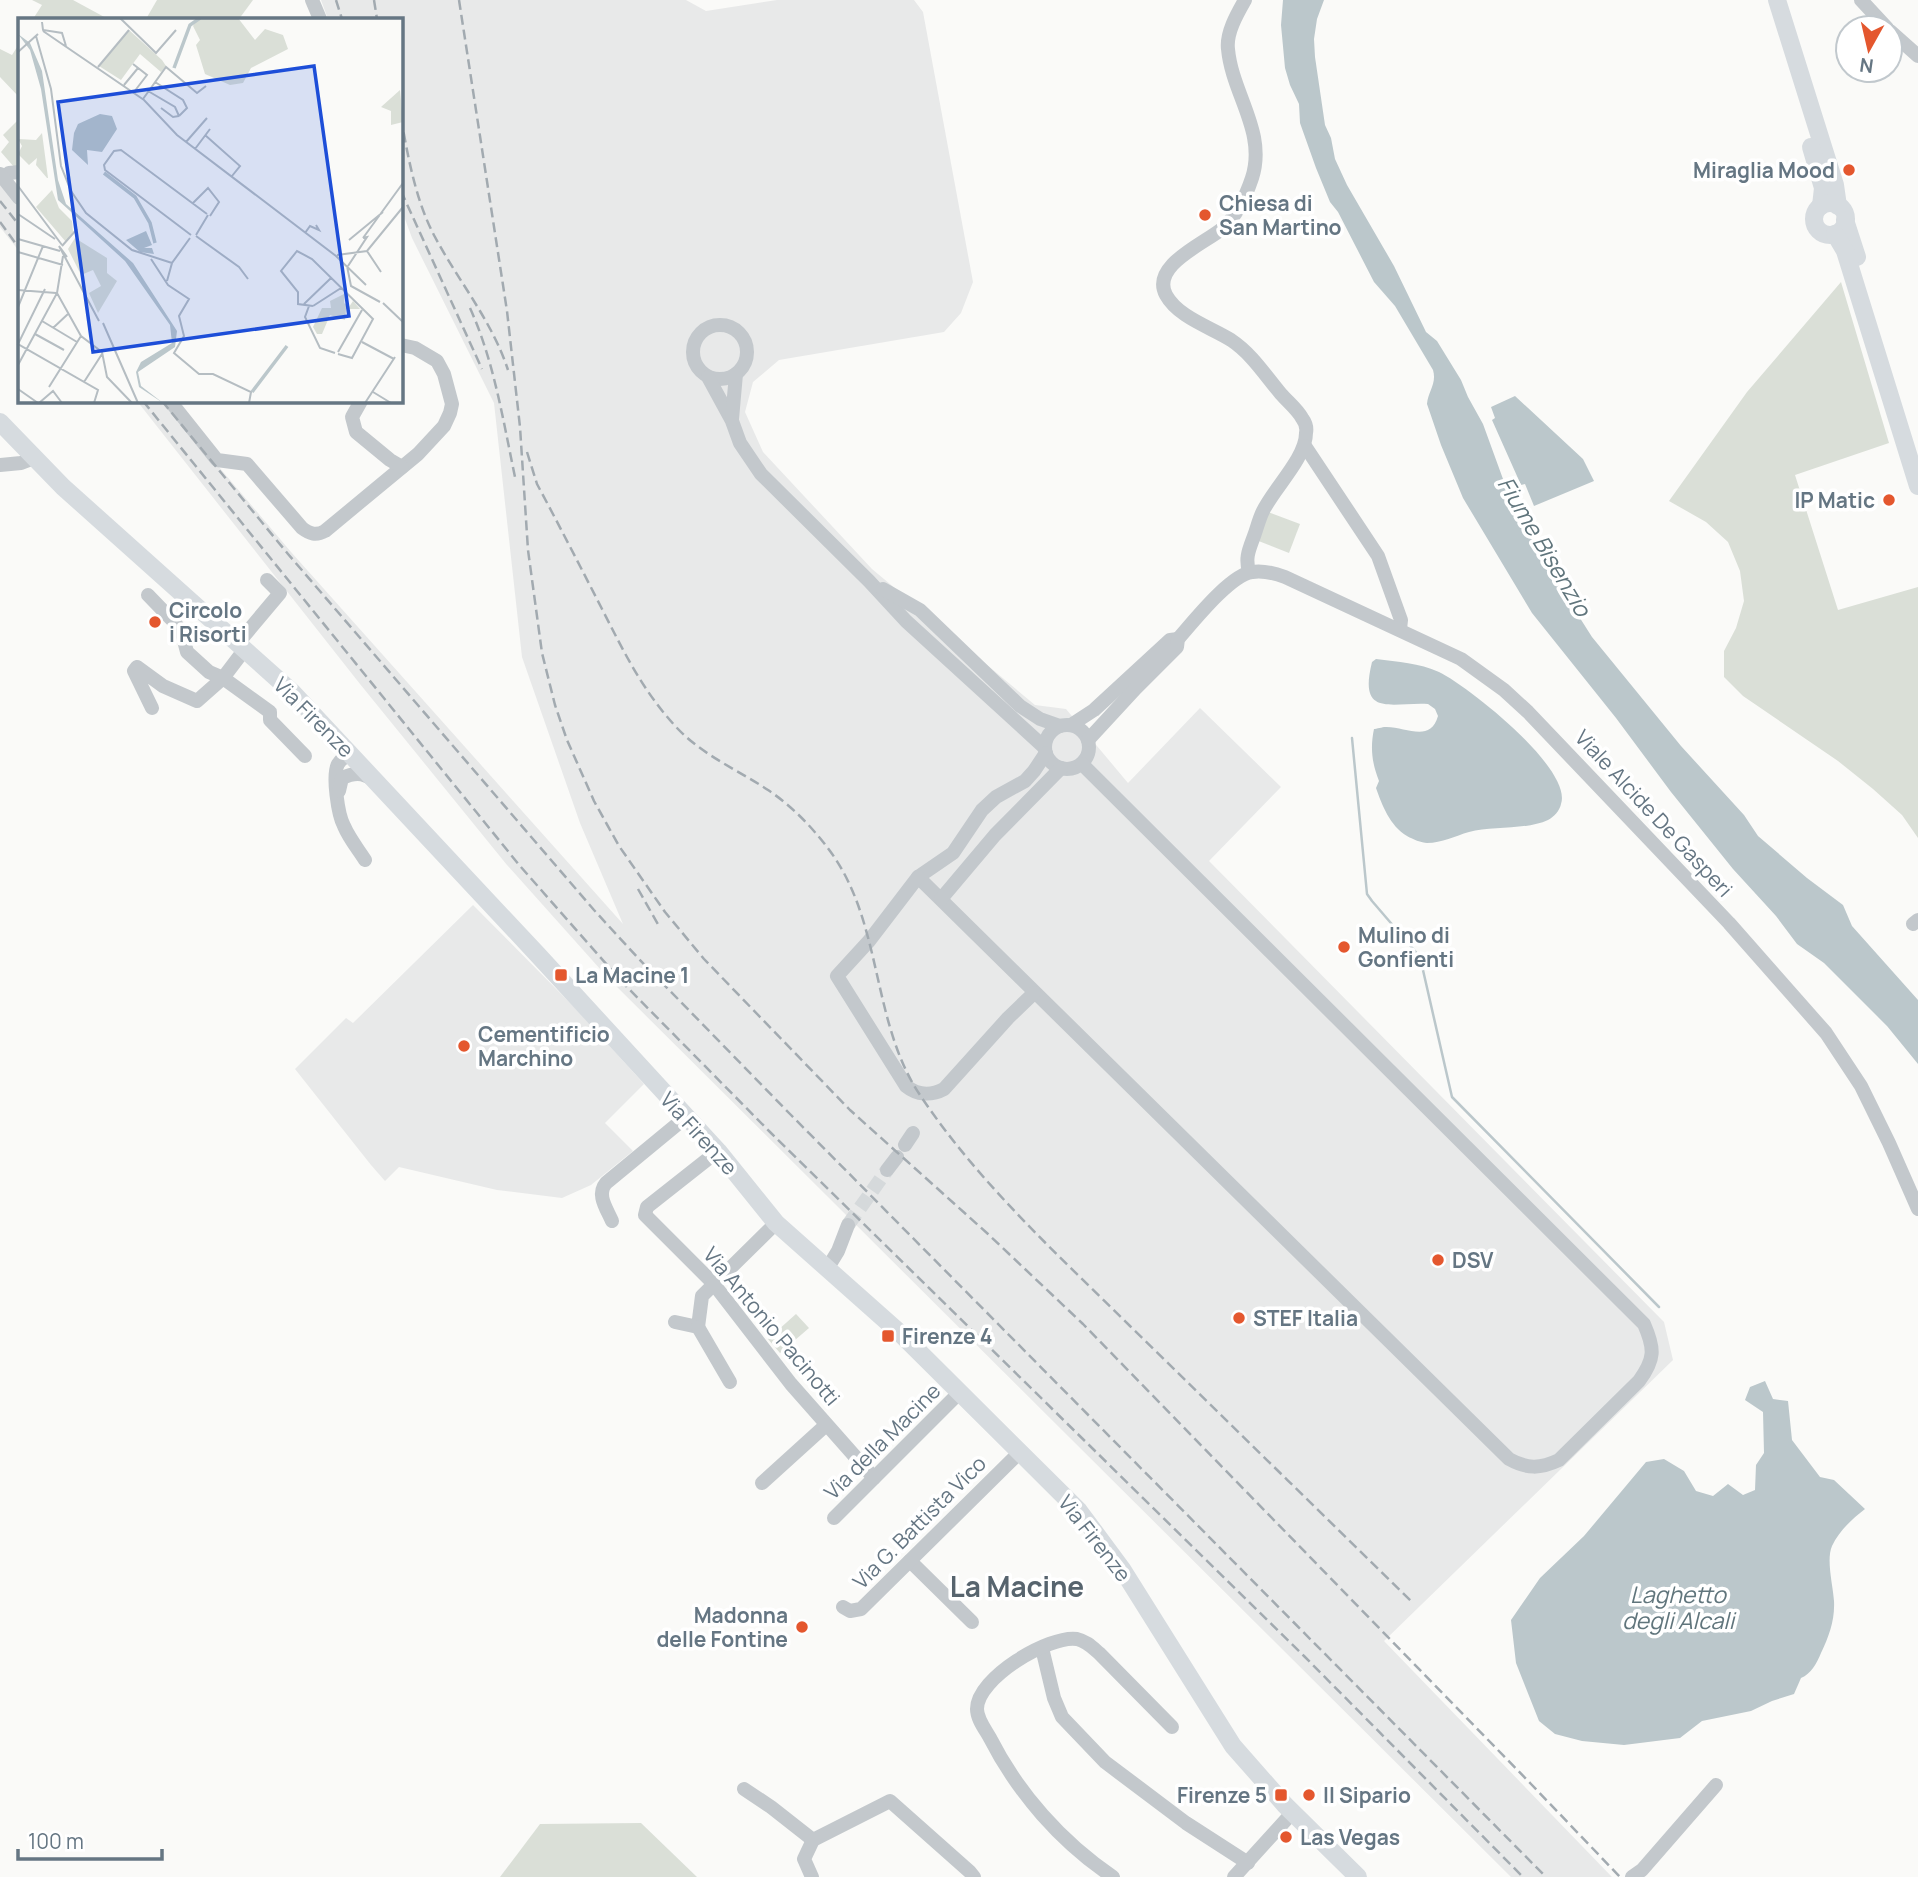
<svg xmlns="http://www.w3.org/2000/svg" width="1918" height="1877" viewBox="0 0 1918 1877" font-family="Manrope,sans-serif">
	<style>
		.built { fill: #e8e9e9 }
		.green { fill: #dadfd7 }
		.water { fill: #bbc7cb }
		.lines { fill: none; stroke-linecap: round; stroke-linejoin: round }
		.stream { stroke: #bbc7cb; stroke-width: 2.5 }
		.minor-tunnel { stroke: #d5d9db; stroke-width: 14; stroke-dasharray: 14 7; stroke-linecap: butt }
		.minor { stroke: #c3c8cc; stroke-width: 14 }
		.major { stroke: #d6dbdf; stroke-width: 18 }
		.rail { stroke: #a2aab0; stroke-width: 2.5; stroke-dasharray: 10 5; stroke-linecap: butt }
		.poi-dot { fill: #e4572e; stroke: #fff; stroke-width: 2.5 }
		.labels { text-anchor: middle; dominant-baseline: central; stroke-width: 7; stroke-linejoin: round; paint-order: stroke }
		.poi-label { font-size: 21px; font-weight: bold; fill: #657683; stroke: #fff; text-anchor: start }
		.street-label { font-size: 21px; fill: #657683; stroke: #fff }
		.water-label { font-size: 23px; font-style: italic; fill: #60757c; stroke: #fff }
		.district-label { font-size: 28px; font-weight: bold; fill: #57646e; stroke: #fff }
		.inset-river { fill: none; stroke: #bbc7cb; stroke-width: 3.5 }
		.inset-road { fill: none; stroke: #b5bdc2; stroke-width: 2 }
		.view { fill: #1d4ed8; fill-opacity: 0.15; stroke: #1d4ed8; stroke-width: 3.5 }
		.inset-edge { fill: none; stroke: #657683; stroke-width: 3.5 }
	</style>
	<rect width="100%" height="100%" fill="#fafaf8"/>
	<!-- built -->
	<g class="built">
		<polygon points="321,0 686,0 706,11 777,0 914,0 923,12 973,282 961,313 944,332 779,360 753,382 745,412 763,452 872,569 1035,705 1066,709 1128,783 1200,708 1281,787 1209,861 1664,1322 1673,1360 1384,1641 1612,1877 1511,1877 609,979 507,865 360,684 137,401 167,401 219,467 291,552 623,924 580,823 522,657 494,403 412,238 401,208 401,19 328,19"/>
		<polygon points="0,184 19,207 19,251 0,227"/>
		<polygon points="473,905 577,1010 644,1084 605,1123 633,1151 591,1185 562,1198 497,1190 399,1167 385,1181 371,1165 295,1069 346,1018 353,1023"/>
	</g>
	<!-- green -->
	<g class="green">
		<polygon points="32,0 73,0 108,19 33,19 42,5"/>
		<polygon points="157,0 253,0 239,19 146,19"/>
		<polygon points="19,44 19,97 0,77 0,49 12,55"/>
		<polygon points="19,119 19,166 14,167 1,152 9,142 3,135"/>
		<polygon points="1841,282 1889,443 1795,475 1838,610 1918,587 1918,838 1902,815 1873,789 1838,761 1743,696 1724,677 1724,651 1736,628 1744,601 1740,571 1728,542 1706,522 1669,501 1747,392"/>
		<polygon points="1268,512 1300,524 1289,553 1256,540"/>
		<polygon points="796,1314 809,1328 780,1353 768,1339"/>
		<polygon points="641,1823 697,1877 500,1877 540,1824"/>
	</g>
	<!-- water -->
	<g class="water">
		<path d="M1283,0h41l-7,19 -3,20 1,18 10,68 6,13 4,21 12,26 47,81 32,66 11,9 24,39 7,17 15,27 28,77 34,62 47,74 89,109 63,69 14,21 49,42 36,27 9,21 66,74v64l-31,-38 -63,-63 -27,-19 -21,-28 -43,-47 -62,-77 -55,-74 -84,-105 -69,-115 -22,-53 -14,-41c1,-13 10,-20 6,-34l-38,-64 -21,-24 -36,-70 -8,-10 -14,-34 -16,-45 -1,-19 -9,-19 -5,-17 -4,-43z"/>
		<polygon points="1515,396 1583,459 1594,481 1534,506 1525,484 1521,485 1492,420 1495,418 1491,407"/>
		<path d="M1376,659c22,3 43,4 63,13 29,14 134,97 122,132 -1,6 -7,13 -13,16 -21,10 -56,6 -79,12 -14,4 -27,11 -42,11 -5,0 -15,-4 -20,-7 -17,-10 -25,-31 -31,-48l3,-7c-7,-18 -9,-33 -5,-52 2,0 9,-2 11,-2 20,-1 45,17 53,-11l-3,-7 -7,-5c-37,-2 -70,14 -56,-42z"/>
		<path d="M1765,1381l8,18 15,2 4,39 28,37 14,3 31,29c-13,10 -26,22 -33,37 -6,14 1,39 2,55 1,19 -5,35 -13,52 -4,10 -10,21 -20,25l-7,16 -22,7 -21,10 -49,10 -22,17 -56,7 -42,-4 -27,-7 -16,-13 -23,-58 -5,-43 29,-42 44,-42 62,-74 18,-3 20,12 12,20 17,5 15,-12 15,11 12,-5 1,-25 8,-12 -1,-41 -18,-12 5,-13z"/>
	</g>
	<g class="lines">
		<!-- stream -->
		<polyline class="stream" points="1352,738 1367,894 1372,901 1420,957 1452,1097 1659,1307"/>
		<!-- minor-tunnel -->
		<polyline class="minor-tunnel" points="848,1225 887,1170"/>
		<!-- minor -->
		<g class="minor">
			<polyline points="312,0 320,19"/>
			<path d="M1245,0c-8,14 -19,33 -17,49 4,45 39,83 24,129 -6,18 -15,37 -29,50 -17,15 -73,37 -57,67 12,22 44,32 65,45 21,14 34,35 50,54 7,8 16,15 21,24 3,4 5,10 4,15 0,25 -32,55 -43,78 -4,8 -6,17 -9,25 -5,14 -9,21 -5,36"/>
			<polyline points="1861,0 1887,28"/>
			<polyline points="1890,31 1918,56"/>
			<polyline points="9,173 19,172"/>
			<polyline points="0,174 19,198"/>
			<circle cx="720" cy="352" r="27"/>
			<polyline points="708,377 732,421 740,443 761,474 869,581 906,621 1045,748"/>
			<path d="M170,401l47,59 30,4 55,64c8,6 14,8 23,3l93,-77 26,-28 6,-13 2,-9 -8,-30 -7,-13 -22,-13 -14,-3"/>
			<polyline points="361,401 352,417 356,432 390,460 402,467"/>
			<polyline points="732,419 736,374"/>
			<polyline points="1305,446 1378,556 1401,620 1400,629"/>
			<polyline points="0,465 21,463 34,458"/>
			<polyline points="883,589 920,610 1020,706 1040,719 1060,726"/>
			<polyline points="148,595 175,623 182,633 187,652 209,672 223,678 270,712 270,720 305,756"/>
			<polyline points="238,643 280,593 267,580"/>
			<polyline points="152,708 134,671 137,667 163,686 197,701 223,678 245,649"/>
			<polyline points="1071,725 1094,710 1170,640 1178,639"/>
			<circle cx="1067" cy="747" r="22"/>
			<path d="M1088,740l48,-52 41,-41 1,-8c15,-17 52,-64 74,-67 11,-2 22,1 33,5l176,82 43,31 24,22 201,211 97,110 35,53 28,57 29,66"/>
			<path d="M1046,753l-12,18 -9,10 -29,16 -14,13 -29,43 -35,24 591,582c18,10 31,10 50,1l80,-79c16,-22 16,-32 5,-57l-562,-560"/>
			<path d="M351,754c-5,2 -10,5 -13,10 -6,11 0,51 6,62 5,12 14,23 21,34"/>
			<path d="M339,791l3,-13c12,-5 20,-6 31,2"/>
			<path d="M918,877l-49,64 -32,35 69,110c11,9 25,10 38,3l64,-71 26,-25"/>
			<polyline points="941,899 995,835 1061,768"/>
			<polyline points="1913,924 1918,920"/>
			<polyline points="905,1145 913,1133"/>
			<polyline points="718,1151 647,1207 645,1215 713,1283 791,1384 874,1478"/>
			<polyline points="887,1170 897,1157"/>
			<path d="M612,1221c-5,-12 -16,-26 -6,-38l80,-66"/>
			<polyline points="827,1269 838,1251 848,1225"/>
			<polyline points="675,1322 698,1327 702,1296 776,1223"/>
			<polyline points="698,1327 730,1382"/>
			<polyline points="762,1483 826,1425"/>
			<polyline points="834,1518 960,1392"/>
			<polyline points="910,1561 972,1622"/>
			<polyline points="843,1607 850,1611 861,1609 1020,1452"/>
			<polyline points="1042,1648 1054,1698 1062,1717 1105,1762 1186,1823 1248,1863"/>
			<polyline points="744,1789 771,1807 813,1840"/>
			<polyline points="812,1877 804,1859 813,1840 890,1801 970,1872 974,1877"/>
			<path d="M1113,1877c-52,-35 -95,-84 -123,-139 -5,-9 -13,-19 -13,-29 0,-31 72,-74 100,-70 9,2 15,8 22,14l73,74"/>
			<polyline points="1234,1877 1293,1812"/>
			<polyline points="1632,1877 1642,1870 1716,1785"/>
		</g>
		<!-- major -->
		<g class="major">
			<polyline points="1777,0 1835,185 1838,206"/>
			<polyline points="1811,147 1823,188 1821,206"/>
			<circle cx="1830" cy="219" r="16"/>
			<polyline points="1845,220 1857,257"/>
			<polyline points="1835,234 1845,251 1918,486"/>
			<polyline points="0,422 63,487 292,692 538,955 718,1151 776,1223 901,1334 1079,1511 1122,1569 1233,1746 1285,1805 1358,1877"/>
		</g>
		<!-- rail -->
		<g class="rail">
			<polyline points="336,0 342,19"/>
			<polyline points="374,0 377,19"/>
			<polyline points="459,0 507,311 520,427 528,550 542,653 555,705 567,740 594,801 619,846 665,912 704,959 850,1110 988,1234 1083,1324 1531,1784 1620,1877"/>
			<path d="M401,118c7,39 15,84 34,119 24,45 57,84 73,133"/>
			<polyline points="401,191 482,369"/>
			<polyline points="0,201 19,225"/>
			<polyline points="0,222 19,248"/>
			<path d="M470,308c24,53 33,112 45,169"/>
			<polyline points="143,401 520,866 623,983 770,1132 1304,1656 1523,1877"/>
			<polyline points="162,401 288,554 594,910 638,958 790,1114 1546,1877"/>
			<path d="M527,452l10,32c22,41 43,82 64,123 23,45 42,85 77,122 26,27 60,41 90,61 24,16 45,38 62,61 53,72 41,171 90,244 58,87 136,158 210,231 94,92 187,183 281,275"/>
			<polyline points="638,889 659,926"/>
		</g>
	</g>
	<!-- markers -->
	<g class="poi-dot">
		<circle cx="1849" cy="170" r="7"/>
		<circle cx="1205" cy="215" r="7"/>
		<circle cx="1889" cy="500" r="7"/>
		<circle cx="155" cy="622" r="7"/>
		<circle cx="1344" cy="947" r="7"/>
		<rect x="554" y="968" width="14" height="14" rx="3.5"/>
		<circle cx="464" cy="1046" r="7"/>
		<circle cx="1438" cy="1260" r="7"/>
		<circle cx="1239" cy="1318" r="7"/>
		<rect x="881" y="1329" width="14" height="14" rx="3.5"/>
		<circle cx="802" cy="1627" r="7"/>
		<rect x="1274" y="1788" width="14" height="14" rx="3.5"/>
		<circle cx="1309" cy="1795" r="7"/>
		<circle cx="1286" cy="1837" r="7"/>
	</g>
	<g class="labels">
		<!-- poi labels -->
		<g class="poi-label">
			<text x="1835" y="170" text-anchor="end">Miraglia Mood</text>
			<text x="1219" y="203">Chiesa di<tspan x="1219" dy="24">San Martino</tspan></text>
			<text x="1875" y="500" text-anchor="end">IP Matic</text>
			<text x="169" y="610">Circolo<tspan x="169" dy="24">i Risorti</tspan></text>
			<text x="1358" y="935">Mulino di<tspan x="1358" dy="24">Gonfienti</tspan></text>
			<text x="575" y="975">La Macine 1</text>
			<text x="478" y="1034">Cementificio<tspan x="478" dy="24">Marchino</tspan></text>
			<text x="1452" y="1260">DSV</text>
			<text x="1253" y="1318">STEF Italia</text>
			<text x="902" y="1336">Firenze 4</text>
			<text x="788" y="1615" text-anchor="end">Madonna<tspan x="788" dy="24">delle Fontine</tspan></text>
			<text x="1267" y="1795" text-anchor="end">Firenze 5</text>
			<text x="1323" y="1795">Il Sipario</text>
			<text x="1300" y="1837">Las Vegas</text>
		</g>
		<!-- street labels -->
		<g class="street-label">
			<text transform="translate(314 717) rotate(45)">Via Firenze</text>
			<text transform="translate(1654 813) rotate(47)">Viale Alcide De Gasperi</text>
			<text transform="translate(699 1133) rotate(48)">Via Firenze</text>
			<text transform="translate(772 1326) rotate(50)">Via Antonio Pacinotti</text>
			<text transform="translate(882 1441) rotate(-45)">Via della Macine</text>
			<text transform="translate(919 1522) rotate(-45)">Via G. Battista Vico</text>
			<text transform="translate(1095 1538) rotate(52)">Via Firenze</text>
		</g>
		<!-- water labels -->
		<g class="water-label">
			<text transform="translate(1545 546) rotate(59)">Fiume Bisenzio</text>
			<text x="1678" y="1594">Laghetto<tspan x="1678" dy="26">degli Alcali</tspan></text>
		</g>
		<!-- district labels -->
		<g class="district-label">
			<text x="1017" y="1586">La Macine</text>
		</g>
	</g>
	<!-- overview -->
	<g transform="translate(18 18)">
		<rect width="385" height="385" fill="#fafaf8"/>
		<path d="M179,0h41l17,22 10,-11 18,6 5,14 -37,19 -8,15 -13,2 -25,-11 -9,-29 4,-5 -7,-14zM111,12l33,30 4,6 -5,6 -21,-18 -19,26 -22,-14zM382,72l3,32 -12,3v-14l-10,-4zM24,115l6,45h-1l-11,-13 1,-7 -8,7 -11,-11 4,-8 -4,-7 18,1zM34,172l7,18 13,13 1,11 -7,10 -30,-35zM57,220l32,20v15l10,8 -19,32 -9,-20 12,-7 -8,-16 -12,5 -13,-26zM326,276v9l5,4 4,-6 7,8h-14l-1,11 -15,-5 -8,19h-5l-4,-7 9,-19h9l-1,-7z" fill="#dadfd7"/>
		<path d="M0,16l12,9 12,28 16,109 8,24 67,59 44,68 -2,16 -37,25 3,14 22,17 -24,-16 -3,-15 5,-10 31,-19 -2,-18 -45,-64 -67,-61 -17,-111 -11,-39zM82,96l12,2 5,13 -15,23 -15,-2 1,15 -16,-15 2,-17 4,-9zM128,213l6,14 -8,3h8l2,6 -14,-2 -14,-12z" fill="#bbc7cb"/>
		<path class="inset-river" d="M156,50l16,-43 10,-7M86,155l31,24 15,26 5,20M234,374l35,-46"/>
		<path class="inset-road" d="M102,0l36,35 20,-23M24,4l1,8 19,3 4,13M25,13l101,69 33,35 159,121 30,29M18,18l15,53 10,77 10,25 15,22 46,37 40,13M0,34l20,-18M115,46l14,11 -13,17M80,49l31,-37M137,64l28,18 4,8 -8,8M106,67l14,-17M130,73l27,16 4,9M125,81l23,-32 31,26 9,-7M143,90l12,9 6,-1M187,117l35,31 -8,10M168,124l21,-24M177,131l15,-20M0,168l44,59M175,185l15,-15 11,14 -9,14M0,196l37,25M287,215l5,-7 9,4 -3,-5M173,217l-86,-65 -1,-5 10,-14 7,-1 86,64M178,217l12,-20M178,218l43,31 9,12M345,220l40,-55M0,221l42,12M331,222l34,-28M44,228l15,-17M349,233l14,21M0,234l45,13M319,237l30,-4 36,-44M49,239l-8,-11 40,75M133,241l17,26 21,14 -10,17 5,20 -10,17 25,21h14l38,18 -2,11M329,248l4,20 29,16M330,248l19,-29 -4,1M149,263l5,-18 18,-25M27,271l-27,55 80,46 -4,13M0,272l38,3M39,275l6,-37M365,285l20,19M286,286l27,-26M291,288l-4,11 15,31 15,5M295,288l-15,-2v-12l-17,-21 16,-20 15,8 61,60 -21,39 -14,-4M295,288l28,-18M0,289l25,-61M24,303l35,21M85,305l35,80M35,310l16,-15M17,316l29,16M344,324l32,17M320,334l24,-42M0,347l39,-72 24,43 21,16 5,25 25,26M66,364l18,-28M31,369l32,-51M0,371l20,14M355,374l18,11M21,385l14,-12 9,12M347,385l30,-46"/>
		<path class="view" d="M296,48l35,250 -256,36 -35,-250z"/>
		<rect width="385" height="385" class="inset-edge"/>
	</g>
	<!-- north arrow -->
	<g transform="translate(1869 49) rotate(188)"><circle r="33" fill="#ffffff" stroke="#c1c8cd" stroke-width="2"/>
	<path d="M0-5L12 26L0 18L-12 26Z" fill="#e4572e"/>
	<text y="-10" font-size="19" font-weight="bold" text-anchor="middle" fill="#657683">N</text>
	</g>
	<!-- scale -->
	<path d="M18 1849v10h144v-10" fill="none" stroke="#657683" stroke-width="3.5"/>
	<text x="28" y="1849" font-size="21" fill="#657683" stroke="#ffffff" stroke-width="5" paint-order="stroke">100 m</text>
</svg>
